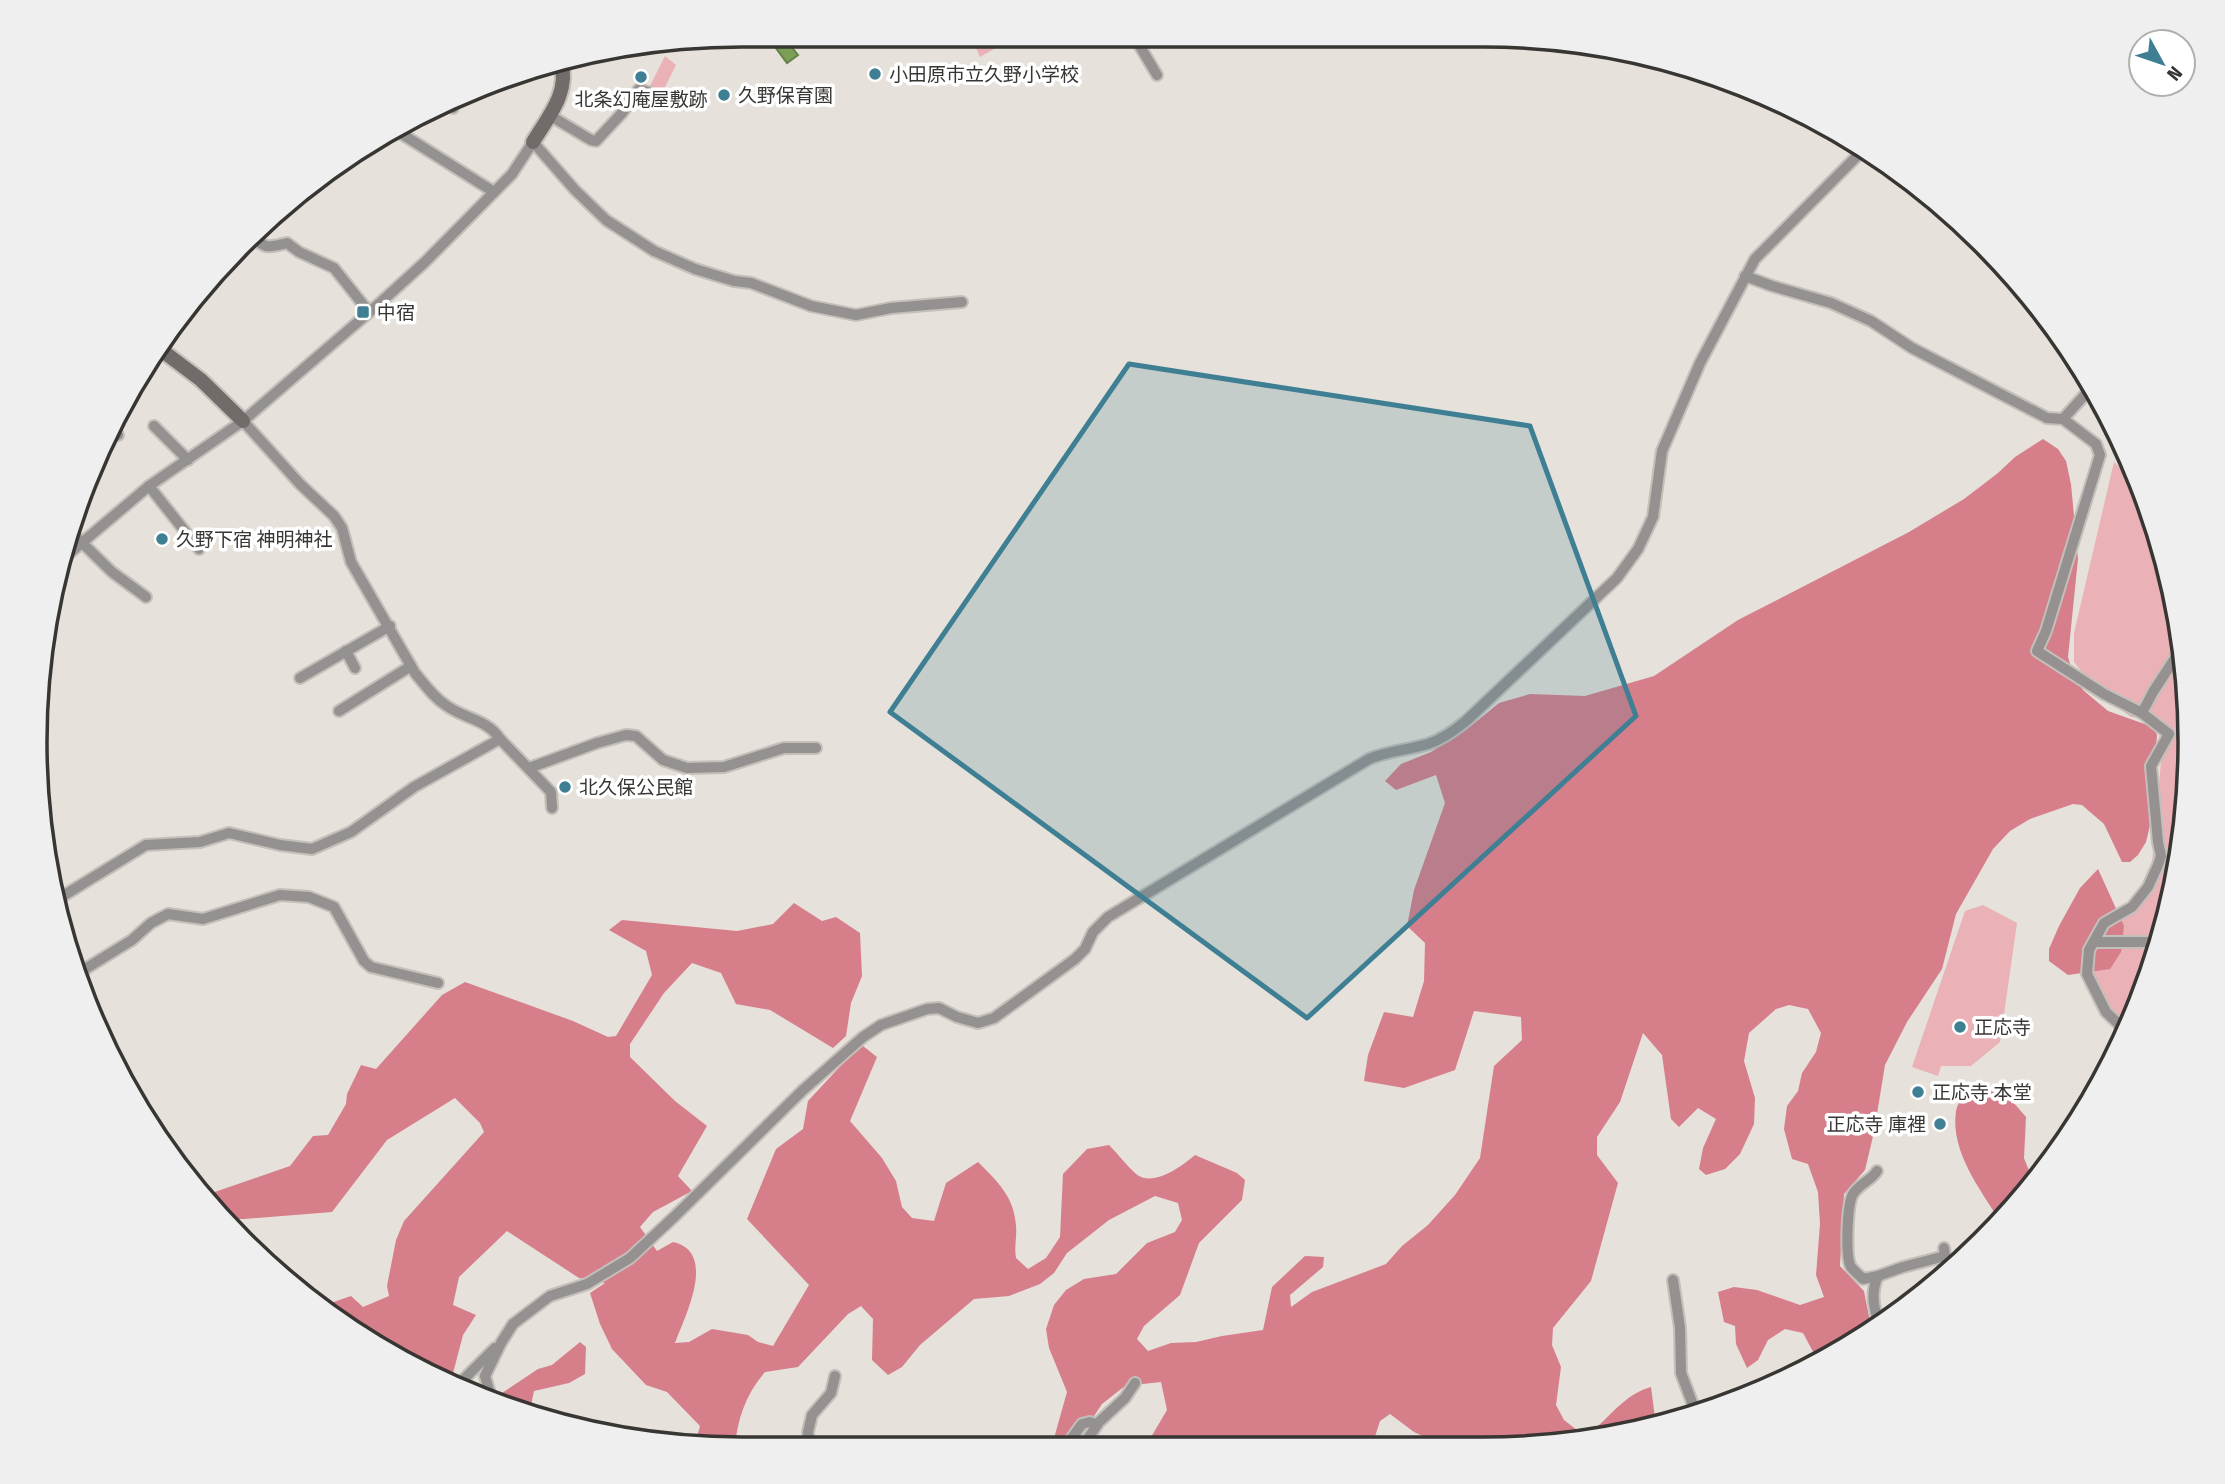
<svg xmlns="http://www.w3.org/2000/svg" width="2225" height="1484" viewBox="0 0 2225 1484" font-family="'Fira Sans Condensed','Noto Sans JP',sans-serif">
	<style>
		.green { fill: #eab1b7 }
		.forest { fill: #d77e8b }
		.water { fill: #7aa055; stroke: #66804b; stroke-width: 2 }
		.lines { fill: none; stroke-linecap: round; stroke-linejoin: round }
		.street-casing { stroke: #c3bfb9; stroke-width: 14 }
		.secondary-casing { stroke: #c3bfb9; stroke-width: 18 }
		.street { stroke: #959190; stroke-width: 10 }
		.secondary { stroke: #716b69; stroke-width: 14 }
		.marked { fill: #3f7f93; fill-opacity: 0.2; stroke: #3f7f93; stroke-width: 5; stroke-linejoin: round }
		.poi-dot { fill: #3f7f93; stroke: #fff; stroke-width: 2.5 }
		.labels { text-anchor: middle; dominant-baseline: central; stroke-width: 7; stroke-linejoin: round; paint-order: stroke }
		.poi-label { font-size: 19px; fill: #383633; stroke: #fff; text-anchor: start }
		.rim { fill: none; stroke: #383633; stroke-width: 3.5 }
	</style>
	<rect width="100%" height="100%" fill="#e6e1da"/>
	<!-- green -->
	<g class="green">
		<polygon points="1013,38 980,57 972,39"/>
		<polygon points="665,56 676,65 662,93 649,88"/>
		<polygon points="2114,462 2132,478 2138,477 2176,604 2190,742 2176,880 2136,1012 2128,1027 2108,1007 2086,960 2115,922 2137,908 2151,874 2164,728 2148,718 2131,717 2099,694 2074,662 2074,633"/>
		<polygon points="1983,905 2017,923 2000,1042 1971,1066 1941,1066 1938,1076 1912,1067 1965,911"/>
	</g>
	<!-- forest -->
	<g class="forest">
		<path d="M2043,439l15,10 8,12 5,23 7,75 -10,98 6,20 9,13 25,21 45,16 4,8 -7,90 -4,17 -8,13 -8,7h-8l-18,-38 -22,-19 -9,-1 -43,15 -20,12 -17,18 -37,65 -14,55 -35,53 -22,43 -11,67 -9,38 -21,24 -4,72 24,25 8,41 -54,29 -15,-28 -18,-4 -17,11 -10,20 -11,8 -11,-24 -1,-18 -11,-4 -6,-30 16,-5 23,3 43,15 24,-8 -8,-22 4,-51 -2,-32 -10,-28 -16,-5 -8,-30 3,-23 11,-15 4,-18 14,-21 5,-19 -13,-24 -19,-4 -13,4 -27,24 -5,28 11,37 -1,26 -14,30 -15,15 -19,6 -7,-6 4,-21 13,-29 -18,-11 -19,19 -8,-8 -9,-64 -19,-22 -23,69 -23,35v18l21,28 -27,98 -38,47 -1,17 9,22 -5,38 8,15 13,10 13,3c21,-17 35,-39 61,-46l4,31 -40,18 -132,13h-32l-37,-17 -24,-18 -10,7 -9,28h-227l23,-39 -6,-28 -36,4 -23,18 -30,45h-21l16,-57 -18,-44 -3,-19 8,-24 12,-15 18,-11 32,-5 31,-31 28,-11 7,-12 -4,-17 -23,-7 -46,24 -42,33 -13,20 -14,11 -31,12 -35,3 -54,46 -18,22 -14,8 -16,-15 1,-41 -12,-13 -13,8 -50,53 -33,5c-19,22 -28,47 -30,76l-40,-4 5,-18 -33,-34 -21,-7 -34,-36 -12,-25 -10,-31 15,-10 -26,-5 -72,-47 -48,46 -6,28 23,10 -13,20 -11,42 -4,5 -19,-6 -110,-69 32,-11 12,11 26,-11 -2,-10 9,-46 8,-19 80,-89 -4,-9 -25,-25 -68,42 -55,72 -88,7h-20l-18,-24 84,-29 23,-30 15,-1 18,-31 1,-10 14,-29 15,4 66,-74 23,-13 108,39 35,16 8,-1 36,-61 -6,-24 -37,-21 13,-10 115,11 36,-7 21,-21 28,18 14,-4 24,16 2,43 -11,27 -5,33 -13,12 -63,-38 -34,-6 -15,-31 -29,-10 -28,30 -34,51v13l45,44 32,25 -29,50 14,15 -39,21 -13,15 17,24 16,-9c45,10 12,74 2,101l14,-1 23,-13 36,6 10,7 15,4 36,-61 -62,-66 29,-70 27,-20 5,-28 39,-42 16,-13 14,11 -27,64 32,37 14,23 6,26 10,11 22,3 12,-38 32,-21c19,19 36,34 38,64 1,11 -2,21 0,32l12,11 18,-11 14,-21 3,-63 24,-25 22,-4c9,9 17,20 27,29 17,14 46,-8 59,-19l42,18 8,7 -3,20 -43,43 -19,52 -36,31 -7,13 11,12 23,-8 25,-1 26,-6 41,-6 9,-43 33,-31 19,1 -1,10 -33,28 1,12 21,-15 74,-28 16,-18 26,-21 27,-30 25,-37 14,-92 28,-26 -1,-23 -47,-6 -19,59 -51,18 -40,-7 4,-26 16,-43 29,5 11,-36 1,-38 -18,-17 7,-36 31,-87 -9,-28 -40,15 -11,-9 16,-17 30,-12 35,-22 33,-27 31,-9 55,2 69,-20 84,-56 171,-88 55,-33 34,-26 17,-16z"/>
		<polygon points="2098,869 2124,926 2121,952 2110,969 2068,975 2049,961 2049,949 2059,926 2080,888"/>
		<path d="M1974,1084c26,2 36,14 52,33l-2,41 9,23 -33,40c-20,-32 -50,-70 -44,-110 2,-10 11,-20 18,-27z"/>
		<polygon points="580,1342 586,1347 585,1374 569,1383 534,1391 530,1410 499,1400 502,1393 538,1369 552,1365"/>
	</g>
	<!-- water -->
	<polygon class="water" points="770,40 786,40 798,55 787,63"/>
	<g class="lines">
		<!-- street casing -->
		<g class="street-casing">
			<g id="street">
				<polyline points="1135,38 1157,75"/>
				<polyline points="448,105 453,108"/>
				<polyline points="549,115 591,140 596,141 622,113 639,89 665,98"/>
				<polyline points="397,131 494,192"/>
				<path d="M249,236c19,13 17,12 38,7l12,9 35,16 35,44"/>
				<polyline points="1745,276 1772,286 1831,303 1871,321 1912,348 2047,418 2063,419 2096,444 2100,455 2046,631 2037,651 2104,694 2142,713"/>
				<polyline points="2063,419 2091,388"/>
				<polyline points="154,426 188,460"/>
				<polyline points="113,430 118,435"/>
				<polyline points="149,486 199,549"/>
				<polyline points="69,530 112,572 146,597"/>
				<polyline points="58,563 149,486 243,421 381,302 425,262 512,174 533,142 575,190 606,220 654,251 695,269 734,281 751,283 811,306 856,315 891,308 962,302"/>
				<polyline points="346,651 355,668"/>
				<polyline points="300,678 390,626"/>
				<polyline points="339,711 411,666"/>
				<polyline points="500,739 551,792 552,808"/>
				<polyline points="529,768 597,743 626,735 636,736 663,760 687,768 724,767 784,748 816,748"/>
				<path d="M56,903l2,-4 88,-54 54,-3 29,-9 51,12 32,4 39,-17 63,-45 86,-48c-13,-20 -35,-20 -53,-33 -13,-8 -22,-21 -32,-33l-64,-111 -9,-34 -8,-12 -34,-32 -57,-63"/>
				<polyline points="2094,942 2158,942"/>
				<polyline points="77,974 132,940 151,923 168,914 203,919 280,895 309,897 334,907 364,961 371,967 438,983"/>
				<polyline points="2126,1031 2106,1012 2087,974 2089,950 2104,923 2132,907 2148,887 2158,865 2161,856 2158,842 2151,766 2169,734 2142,713 2153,692 2181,649"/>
				<path d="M1877,1171c-6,10 -17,12 -24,23 -6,10 -8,63 -2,73 3,4 8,8 12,12l15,-3"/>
				<polyline points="1944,1248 1945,1256 1953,1266"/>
				<polyline points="1673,1280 1680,1328 1681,1373 1696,1413"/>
				<path d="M1880,1327c-6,-18 -10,-34 -2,-51l25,-9 42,-11"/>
				<polyline points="457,1386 495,1348"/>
				<path d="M491,1397l-6,-21 16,-33 12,-19 37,-28 37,-12 43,-26 44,-41 129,-127 60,-53 18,-12 46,-16 12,-1 18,9 21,6 16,-5 81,-59 10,-10 8,-17 15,-15 261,-158c19,-8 39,-9 59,-15 15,-5 26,-13 38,-23l151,-143 21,-29 15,-32 9,-66 38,-88 55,-104 110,-111"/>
				<polyline points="809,1449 808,1432 812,1415 831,1393 835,1376"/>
				<polyline points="1064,1449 1082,1424 1090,1422 1097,1425"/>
				<polyline points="1081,1449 1099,1422 1125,1398 1135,1383"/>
			</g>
		</g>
		<!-- secondary casing -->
		<g class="secondary-casing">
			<g id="secondary">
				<path d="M533,142c15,-25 37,-50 28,-80"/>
				<polyline points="160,349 201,380 243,421"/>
			</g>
		</g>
		<!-- street -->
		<use href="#street" class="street"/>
		<!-- secondary -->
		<use href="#secondary" class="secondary"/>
	</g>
	<!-- marked area -->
	<path class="marked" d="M1129,364l401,62 106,290 -329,302 -417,-306z"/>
	<!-- markers -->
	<g class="poi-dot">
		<circle cx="875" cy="74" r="7"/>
		<circle cx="641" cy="77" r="7"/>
		<circle cx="724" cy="95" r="7"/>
		<rect x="356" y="305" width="14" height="14" rx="3.5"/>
		<circle cx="162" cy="539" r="7"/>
		<circle cx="565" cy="787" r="7"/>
		<circle cx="1960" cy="1027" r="7"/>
		<circle cx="1918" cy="1092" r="7"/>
		<circle cx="1940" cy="1124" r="7"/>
	</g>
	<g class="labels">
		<!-- poi labels -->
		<g class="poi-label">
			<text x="889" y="74">小田原市立久野小学校</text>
			<text x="738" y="95">久野保育園</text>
			<text x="641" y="99" text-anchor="middle">北条幻庵屋敷跡</text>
			<text x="377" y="312">中宿</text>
			<text x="176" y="539">久野下宿 神明神社</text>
			<text x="579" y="787">北久保公民館</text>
			<text x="1974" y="1027">正応寺</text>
			<text x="1932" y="1092">正応寺 本堂</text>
			<text x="1926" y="1124" text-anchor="end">正応寺 庫裡</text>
		</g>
	</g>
	<!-- crop -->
	<path d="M0 0H2225V1484H0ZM742 47H1483A695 695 0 0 1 2178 742V742A695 695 0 0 1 1483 1437H742A695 695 0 0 1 47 742V742A695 695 0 0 1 742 47Z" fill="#efefef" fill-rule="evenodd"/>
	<path class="rim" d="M742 47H1483A695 695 0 0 1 2178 742V742A695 695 0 0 1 1483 1437H742A695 695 0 0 1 47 742V742A695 695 0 0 1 742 47Z"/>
	<!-- north arrow -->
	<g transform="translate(2162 63) rotate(130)"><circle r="33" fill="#ffffff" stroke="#afafad" stroke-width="2"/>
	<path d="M0-5L12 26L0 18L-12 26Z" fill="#3f7f93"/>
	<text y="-10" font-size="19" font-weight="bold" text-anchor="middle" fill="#383633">N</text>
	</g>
</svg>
